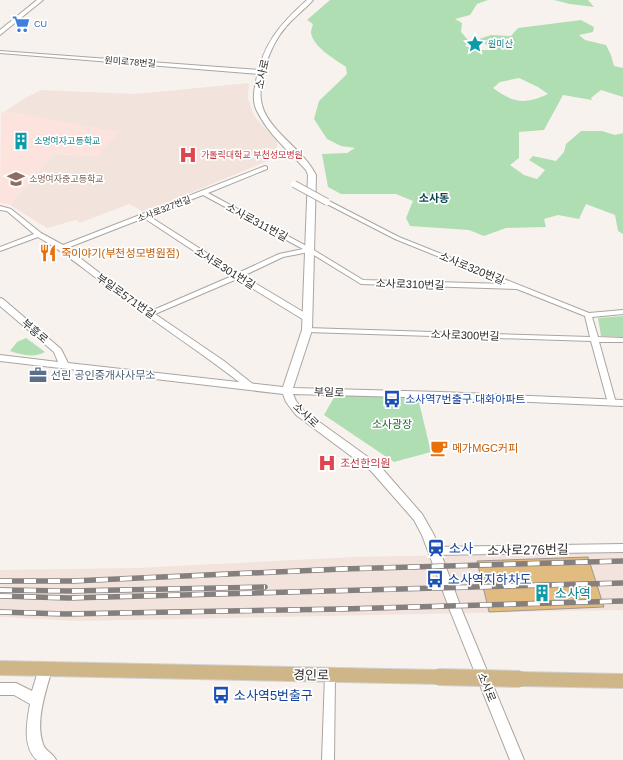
<svg xmlns="http://www.w3.org/2000/svg" width="623" height="760" viewBox="0 0 623 760" font-family="Arial,'Noto Sans KR',sans-serif">
	<style>
		.built { fill: #f2e4dc }
		.education { fill: #fde3de }
		.green { fill: #b0deb3; fill-rule: evenodd }
		.building { fill: #e1bb80; stroke: #9c9893 }
		.lines { fill: none; stroke-linecap: round; stroke-linejoin: round }
		.minor-casing { stroke: #aba5a1; stroke-width: 2 }
		.tertiary-casing { stroke: #aba5a1; stroke-width: 2 }
		.primary-casing { stroke: #d1d1d0; stroke-width: 2 }
		.minor { fill: #fff; fill-rule: evenodd }
		.tertiary { fill: #fff; fill-rule: evenodd }
		.primary { fill: #cfb689; fill-rule: evenodd }
		.rail-casing { stroke: #85807e; stroke-width: 5.5 }
		.rail { stroke: #fff; stroke-width: 4; stroke-dasharray: 12; stroke-linecap: butt }
		.minor-bridge-casing { stroke: #aba5a1; stroke-width: 8; stroke-linecap: butt }
		.primary-bridge-casing { stroke: #d1d1d0; stroke-width: 18; stroke-linecap: butt }
		.minor-bridge { stroke: #fff; stroke-width: 6 }
		.primary-bridge { stroke: #cfb689; stroke-width: 16 }
		.labels { text-anchor: middle; dominant-baseline: central; stroke-width: 3.5; stroke-linejoin: round; paint-order: stroke }
		.far-shop-label { font-size: 9px; fill: #366cbe; stroke: #fff; text-anchor: start }
		.far-culture-label { font-size: 9px; fill: #0d838f; stroke: #fff; text-anchor: start }
		.far-street-label { font-size: 9px; fill: #2f2c2b; stroke: #fff }
		.far-health-label { font-size: 9px; fill: #be3a42; stroke: #fff; text-anchor: start }
		.far-education-label { font-size: 9px; fill: #785e54; stroke: #fff; text-anchor: start }
		.street-label { font-size: 11px; fill: #2f2c2b; stroke: #fff }
		.far-quarter-label { font-size: 11px; font-weight: bold; fill: #0b4852; stroke: #fff }
		.food-label { font-size: 11px; fill: #c56008; stroke: #fff; text-anchor: start }
		.service-label { font-size: 11px; fill: #4e5e75; stroke: #fff; text-anchor: start }
		.transit-label { font-size: 11px; fill: #164399; stroke: #fff; text-anchor: start }
		.park-label { font-size: 11px; fill: #1c672b; stroke: #fff }
		.health-label { font-size: 11px; fill: #be3a42; stroke: #fff; text-anchor: start }
		.near-transit-label { font-size: 13px; fill: #164399; stroke: #fff; text-anchor: start }
		.near-street-label { font-size: 13px; fill: #2f2c2b; stroke: #fff }
		.near-culture-label { font-size: 13px; fill: #0d838f; stroke: #fff; text-anchor: start }
	</style>
	<rect width="100%" height="100%" fill="#f8f2ee"/>
	<!-- built -->
	<g class="built">
		<polygon points="249,83 248,99 254,116 277,141 277,157 144,212 129,204 80,223 76,220 47,228 10,205 53,154 97,156 26,115 4,112 25,98 41,90 135,94"/>
		<polygon points="623,552 623,610 78,621 0,617 0,570 136,568 353,557"/>
	</g>
	<!-- education -->
	<polygon class="education" points="1,112 26,115 120,132 97,156 53,154 10,205 0,203"/>
	<!-- green -->
	<g class="green">
		<path d="M330,0h158l-11,4 -7,11 -15,4 7,4 -1,9 8,9 -4,5 15,4h13l-14,-11 12,-4 20,1 7,-8 63,-8 13,7 -1,5 -14,3 6,5 21,5 5,10 3,11 9,2v29l-22,-7 -10,8 1,2 -29,-5 -19,35 -25,2v26l-9,7 14,10 13,4 8,-9 -16,-10 4,-4 23,5 8,-9 2,-8 15,-13h21l13,4 8,-2v101l-5,-3 -3,-16 -29,-11 -7,15 -21,-4 -14,4 2,8 -40,1 -22,8 -15,-6 -59,-4 -4,-8 7,-17 -17,-7h-55l-13,-7 -6,-33 25,-1 8,-5 -14,-2 -14,-7 -13,-20 5,-18 28,-27 -1,-7c-10,-7 -33,-20 -35,-34 0,-3 1,-6 2,-9l-6,-4zM519,78l19,9 10,7c-24,11 -34,9 -55,-6l7,-6z"/>
		<polygon points="554,0 588,0 594,7 570,4"/>
		<polygon points="623,316 623,337 601,336 598,318"/>
		<path d="M26,338l19,14c-10,6 -24,3 -35,-1l7,-9z"/>
		<polygon points="337,392 417,394 431,452 394,462 324,415"/>
	</g>
	<!-- building -->
	<polygon class="building" points="588,557 604,607 489,612 477,561"/>
	<g class="lines">
		<!-- minor casing -->
		<g class="minor-casing">
			<g id="minor">
				<polygon points="0,51 260,70 263,72 260,74 0,53"/>
				<path d="M265,166l2,1v2l-59,24 104,56 51,31 143,4 -111,-45 -70,-36v-2h4l70,36 190,76 34,-3v4l-31,3 6,20 25,1v4h-24l17,61 -1,2h-6l-1,-2 -17,-62 -284,-9 -4,-2 4,-2 283,9 -5,-21 -68,-27 -156,-5 -52,-32 -26,5 -40,19 67,40 1,2 -1,2h-6l-67,-41 -82,35 69,47 30,24 1,2 -1,2h-6c-44,-35 -91,-65 -136,-99 -24,-18 -47,-37 -74,-53l-38,14v-4l34,-13 -27,-23 -7,-1v-4l11,3 30,24 22,12zM203,195l100,54 -24,5 -41,19 -89,-57zM144,218l88,58 -81,35 -33,-24 -51,-39z"/>
				<polygon points="623,544 623,552 433,555 430,554 428,551 430,548 433,547"/>
				<polygon points="330,670 334,672 335,675 334,760 322,760 325,675 326,672"/>
			</g>
		</g>
		<!-- tertiary casing -->
		<g class="tertiary-casing">
			<g id="tertiary">
				<polygon points="37,0 43,0 0,35 0,30"/>
				<path d="M307,0h6c-9,10 -20,18 -28,28 -15,17 -29,56 -23,77 2,9 8,17 14,24 13,15 31,28 40,46l-4,155 -19,58 148,4 182,8v6l-182,-8 -148,-4 3,7 8,10 75,54 43,49 12,21 29,78 61,147h-14l-59,-147 -29,-78 -8,-15 -43,-49 -75,-56 -10,-13 -3,-8 -283,-33v-6l58,7 -4,-10 -54,-46v-8l3,1 58,50 7,14 215,24 19,-57 6,-155 -2,-5c-17,-19 -38,-36 -49,-59 -5,-10 -3,-20 -1,-30 7,-37 23,-56 51,-81z"/>
				<path d="M45,663l5,2 2,4c-6,22 -17,52 -9,75 2,7 10,9 13,16h-19c-15,-13 -10,-39 -7,-56l-16,-9h-14v-12h16l16,8 8,-26z"/>
			</g>
		</g>
		<!-- primary casing -->
		<g class="primary-casing">
			<g id="primary">
				<polygon points="0,661 438,670 444,672 447,677 444,682 438,684 0,675"/>
				<polygon points="520,672 623,674 623,688 520,686 514,684 511,679 514,674"/>
			</g>
		</g>
		<!-- minor -->
		<use href="#minor" class="minor"/>
		<!-- tertiary -->
		<use href="#tertiary" class="tertiary"/>
		<!-- primary -->
		<use href="#primary" class="primary"/>
		<!-- rail casing -->
		<g class="rail-casing">
			<g id="rail">
				<polyline points="0,581 73,581 342,569 623,561"/>
				<polyline points="0,590 70,591 265,587"/>
				<polyline points="0,596 69,598 623,583"/>
				<polyline points="0,612 65,614 343,609 623,601"/>
			</g>
		</g>
		<!-- rail -->
		<use href="#rail" class="rail"/>
		<!-- minor-bridge casing -->
		<g class="minor-bridge-casing">
			<polyline id="minor-bridge" points="294,184 327,202"/>
		</g>
		<!-- primary-bridge casing -->
		<g class="primary-bridge-casing">
			<polyline id="primary-bridge" points="438,677 520,679"/>
		</g>
		<!-- minor-bridge -->
		<use href="#minor-bridge" class="minor-bridge"/>
		<!-- primary-bridge -->
		<use href="#primary-bridge" class="primary-bridge"/>
	</g>
	<!-- icons -->
	<defs>
		<g id="supermarket-bare" transform="scale(1.38)"><path d="M-6-5.5h2.5l.6 2H6L4.5 2H-2.5L-4.4-4H-6ZM-1.5 3.2a1.3 1.3 0 1 0 .1 0ZM3 3.2a1.3 1.3 0 1 0 .1 0Z" fill="#3f7fe0" stroke="#fff" stroke-width="2.5" paint-order="stroke"/></g>
		<g id="sight-bare" transform="scale(1.38)"><path d="M0-6L1.8-2.2L6-1.7L2.9 1.2L3.7 5.4L0 3.3L-3.7 5.4L-2.9 1.2L-6-1.7L-1.8-2.2Z" fill="#0f9aa8" stroke="#fff" stroke-width="2.5" paint-order="stroke"/></g>
		<g id="building-bare" transform="scale(1.38)"><path d="M-4-6H4V6H1V3H-1V6H-4ZM-2.5-4.3h1.7v1.8h-1.7ZM.8-4.3h1.7v1.8H.8ZM-2.5-1h1.7V.8h-1.7ZM.8-1h1.7V.8H.8Z" fill="#0f9aa8" stroke="#fff" stroke-width="2.5" paint-order="stroke"/></g>
		<g id="hospital-bare" transform="scale(1.38)"><path d="M-5-5h3v3.5h4V-5h3V5h-3V1.5h-4V5h-3Z" fill="#e0444e" stroke="#fff" stroke-width="2.5" paint-order="stroke"/></g>
		<g id="school-bare" transform="scale(1.38)"><path d="M0-5L7-2L0 1L-7-2ZM-4 1L0 2.5L4 1V4Q0 6-4 4Z" fill="#8d6e63" stroke="#fff" stroke-width="2.5" paint-order="stroke"/></g>
		<g id="restaurant-bare" transform="scale(1.38)"><path d="M-5-6h1v4h1v-4h1v4h1v-4h1v5L-1.5 .5V6h-2V.5L-5-1ZM5-6V6H3V1.5H1.5Q1.5-4 5-6Z" fill="#e8710a" stroke="#fff" stroke-width="2.5" paint-order="stroke"/></g>
		<g id="office-bare" transform="scale(1.38)"><path d="M-6-3h4V-5.5h4V-3h4V5H-6ZM-1-4.5V-3h2v-1.5ZM-6 0V1H6V0Z" fill="#5c6f8a" stroke="#fff" stroke-width="2.5" paint-order="stroke"/></g>
		<g id="bus-bare" transform="scale(1.38)"><path d="M-5-6H5V4H4V6H2V4H-2V6H-4V4H-5ZM-3.5-4V0h7V-4ZM-3.5 1.2v1.5H-2V1.2ZM2 1.2v1.5H3.5V1.2Z" fill="#1a4fb4" stroke="#fff" stroke-width="2.5" paint-order="stroke"/></g>
		<g id="cafe-bare" transform="scale(1.38)"><path d="M-5.5-4.5H6V0H3Q3 3.5 0 3.5H-2.5Q-5.5 3.5-5.5 0ZM3-3.2v2h1.7v-2ZM-6 4.5H4V6H-6Z" fill="#e8710a" stroke="#fff" stroke-width="2.5" paint-order="stroke"/></g>
		<g id="station-bare" transform="scale(1.38)"><path d="M-3-6H3Q5-6 5-4V2Q5 4 3 4L4.5 6H3L1.5 4h-3L-3 6H-4.5L-3 4Q-5 4-5 2V-4Q-5-6-3-6ZM-3.5-4v3h7v-3ZM-3.5 1v1.5H-2V1ZM2 1v1.5H3.5V1Z" fill="#1a4fb4" stroke="#fff" stroke-width="2.5" paint-order="stroke"/></g>
	</defs>
	<g fill-rule="evenodd">
		<use href="#supermarket-bare" x="21" y="24"/>
		<use href="#sight-bare" x="475" y="44"/>
		<use href="#building-bare" x="21" y="141"/>
		<use href="#hospital-bare" x="188" y="155"/>
		<use href="#school-bare" x="16" y="179"/>
		<use href="#restaurant-bare" x="48" y="253"/>
		<use href="#office-bare" x="38" y="375"/>
		<use href="#bus-bare" x="392" y="399"/>
		<use href="#cafe-bare" x="439" y="448"/>
		<use href="#hospital-bare" x="327" y="463"/>
		<use href="#station-bare" x="436" y="548"/>
		<use href="#bus-bare" x="435" y="579"/>
		<use href="#building-bare" x="542" y="593"/>
		<use href="#bus-bare" x="221" y="695"/>
	</g>
	<g class="labels">
		<!-- far-shop labels -->
		<g class="far-shop-label">
			<text x="34" y="24">CU</text>
		</g>
		<!-- far-culture labels -->
		<g class="far-culture-label">
			<text x="488" y="44">원미산</text>
			<text x="34" y="141">소명여자고등학교</text>
		</g>
		<!-- far-street labels -->
		<g class="far-street-label">
			<text transform="translate(130 62) rotate(4)">원미로78번길</text>
			<text transform="translate(164 209) rotate(-21)">소사로327번길</text>
		</g>
		<!-- far-health labels -->
		<g class="far-health-label">
			<text x="201" y="155">가톨릭대학교 부천성모병원</text>
		</g>
		<!-- far-education labels -->
		<g class="far-education-label">
			<text x="29" y="179">소명여자중고등학교</text>
		</g>
		<!-- street labels -->
		<g class="street-label">
			<text transform="translate(262 74) rotate(-78)">소사로</text>
			<text transform="translate(257 222) rotate(28)">소사로311번길</text>
			<text transform="translate(225 268) rotate(32)">소사로301번길</text>
			<text transform="translate(472 268) rotate(22)">소사로320번길</text>
			<text transform="translate(410 284) rotate(2)">소사로310번길</text>
			<text transform="translate(126 296) rotate(35)">부일로571번길</text>
			<text transform="translate(35 331) rotate(41)">부흥로</text>
			<text transform="translate(465 335) rotate(2)">소사로300번길</text>
			<text transform="translate(329 392) rotate(2)">부일로</text>
			<text transform="translate(306 415) rotate(43)">소사로</text>
			<text transform="translate(487 687) rotate(68)">소사로</text>
		</g>
		<!-- far-quarter labels -->
		<g class="far-quarter-label">
			<text x="434" y="198">소사동</text>
		</g>
		<!-- food labels -->
		<g class="food-label">
			<text x="61" y="253">죽이야기(부천성모병원점)</text>
			<text x="452" y="448">메가MGC커피</text>
		</g>
		<!-- service labels -->
		<g class="service-label">
			<text x="51" y="375">선린 공인중개사사무소</text>
		</g>
		<!-- transit labels -->
		<g class="transit-label">
			<text x="405" y="399">소사역7번출구.대화아파트</text>
		</g>
		<!-- park labels -->
		<g class="park-label">
			<text x="392" y="424">소사광장</text>
		</g>
		<!-- health labels -->
		<g class="health-label">
			<text x="340" y="463">조선한의원</text>
		</g>
		<!-- near-transit labels -->
		<g class="near-transit-label">
			<text x="449" y="548">소사</text>
			<text x="448" y="579">소사역지하차도</text>
			<text x="234" y="695">소사역5번출구</text>
		</g>
		<!-- near-street labels -->
		<g class="near-street-label">
			<text transform="translate(528 550) rotate(-1)">소사로276번길</text>
			<text transform="translate(311 675) rotate(1)">경인로</text>
		</g>
		<!-- near-culture labels -->
		<g class="near-culture-label">
			<text x="555" y="593">소사역</text>
		</g>
	</g>
</svg>
